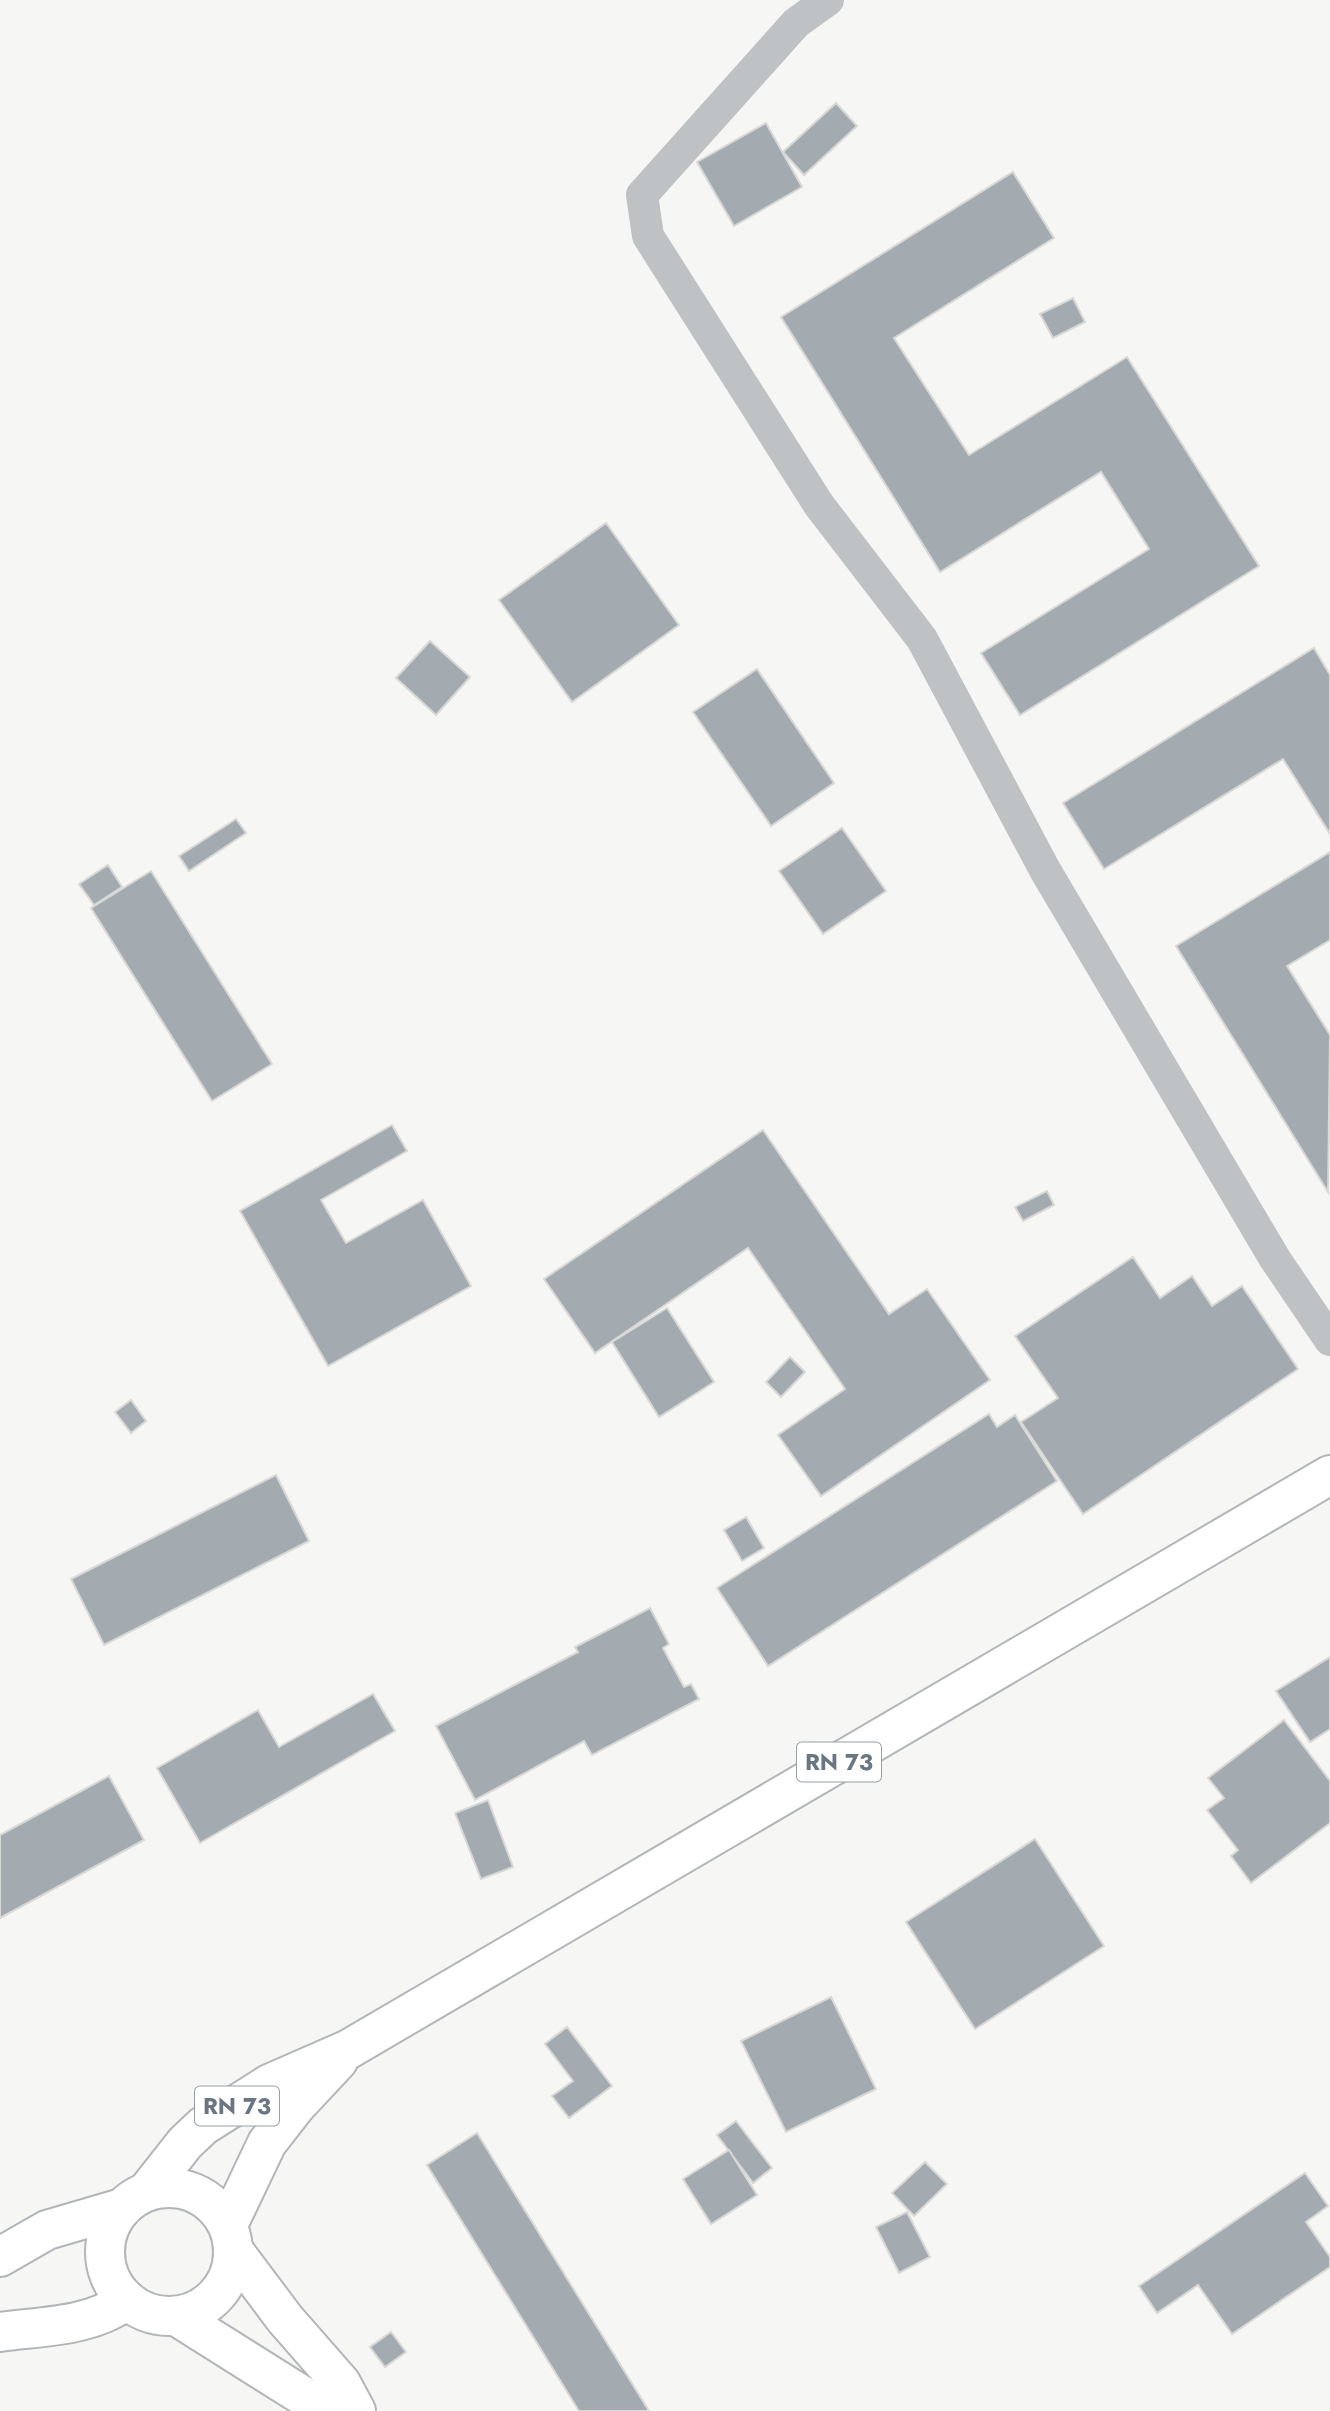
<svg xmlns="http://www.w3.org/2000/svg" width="1330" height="2411" viewBox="0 0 1330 2411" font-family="Jost,sans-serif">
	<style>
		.building { fill: #a4abb0; stroke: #d8d8d6; stroke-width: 2 }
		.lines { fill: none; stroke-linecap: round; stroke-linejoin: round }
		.secondary-casing { stroke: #b1b5b9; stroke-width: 42 }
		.primary-casing { stroke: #b2b6b9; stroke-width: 42 }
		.street { stroke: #bec2c5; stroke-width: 32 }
		.secondary { stroke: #fff; stroke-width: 38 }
		.primary { stroke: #fff; stroke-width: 38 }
		.labels { text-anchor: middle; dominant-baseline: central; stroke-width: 7; stroke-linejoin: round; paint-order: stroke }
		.shield { fill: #fff; stroke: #979fa7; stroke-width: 2 }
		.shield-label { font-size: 23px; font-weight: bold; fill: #6a7681 }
	</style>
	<rect width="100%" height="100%" fill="#f6f6f4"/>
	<!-- building -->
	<g class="building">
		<polygon points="836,103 857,126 804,175 783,152"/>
		<polygon points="766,123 802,187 734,226 697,162"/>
		<polygon points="1013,172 1054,238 894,338 969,455 1127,357 1259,566 1020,715 981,653 1149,549 1101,472 940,572 781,317"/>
		<polygon points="1073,298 1085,322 1053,338 1040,314"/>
		<polygon points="606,523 679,625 572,702 499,600"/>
		<polygon points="430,641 470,677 436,715 396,678"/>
		<polygon points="1314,648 1330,675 1330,834 1283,759 1104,869 1063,803"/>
		<polygon points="757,669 834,783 771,826 693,712"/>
		<polygon points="236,819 246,833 189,871 179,856"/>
		<polygon points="842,828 886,891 823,934 779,871"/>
		<polygon points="1330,852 1330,940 1287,966 1330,1035 1328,1192 1176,946"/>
		<polygon points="108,865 122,887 94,905 79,884"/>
		<polygon points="151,871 272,1064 212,1101 91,908"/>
		<polygon points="392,1125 407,1151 321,1200 346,1243 423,1200 471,1286 328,1366 240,1211"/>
		<polygon points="763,1130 889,1314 927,1289 990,1380 821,1496 778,1435 845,1389 748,1248 595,1353 544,1279"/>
		<polygon points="1047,1191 1054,1205 1023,1221 1015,1207"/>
		<polygon points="1133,1257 1160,1298 1192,1276 1212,1306 1242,1286 1298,1369 1083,1514 1021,1422 1058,1398 1015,1336"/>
		<polygon points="667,1308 714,1382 659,1417 612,1342"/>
		<polygon points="790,1357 805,1372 781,1397 766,1382"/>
		<polygon points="131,1400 146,1421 131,1433 115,1412"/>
		<polygon points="989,1414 997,1427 1015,1415 1057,1481 768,1666 717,1588"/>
		<polygon points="276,1475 309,1541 104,1645 71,1579"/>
		<polygon points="746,1517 764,1548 742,1561 724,1530"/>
		<polygon points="650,1608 669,1644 663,1648 684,1687 691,1684 699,1699 592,1755 584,1741 475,1800 436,1726 578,1652 575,1647"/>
		<polygon points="1330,1657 1330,1729 1310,1742 1276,1691"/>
		<polygon points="373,1694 395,1731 200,1843 157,1768 258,1710 279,1747"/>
		<polygon points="1284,1720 1330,1781 1330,1823 1251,1883 1231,1856 1238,1850 1207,1810 1224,1798 1208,1778"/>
		<polygon points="109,1776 144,1840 0,1918 0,1835"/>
		<polygon points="488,1800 513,1867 481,1879 455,1813"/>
		<polygon points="1035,1839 1104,1946 975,2029 906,1922"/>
		<polygon points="831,1997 876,2089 786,2132 741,2041"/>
		<polygon points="567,2027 612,2086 569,2118 552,2096 573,2081 545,2044"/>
		<polygon points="736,2121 772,2168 753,2183 717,2135"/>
		<polygon points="477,2133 649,2411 579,2411 427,2165"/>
		<polygon points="729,2150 757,2195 711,2224 683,2179"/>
		<polygon points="925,2162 947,2184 914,2216 892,2193"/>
		<polygon points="1305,2173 1328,2206 1306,2222 1330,2257 1330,2267 1232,2334 1198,2285 1157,2313 1139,2286"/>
		<polygon points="907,2212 930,2257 899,2273 876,2227"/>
		<polygon points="391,2332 406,2352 385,2367 370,2347"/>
	</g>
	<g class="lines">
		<!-- secondary casing -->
		<g class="secondary-casing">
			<g id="secondary">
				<polyline points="0,2257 47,2230 122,2208"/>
				<path d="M0,2332c44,-6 91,-5 127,-32"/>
			</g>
		</g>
		<!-- primary casing -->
		<g class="primary-casing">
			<g id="primary">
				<circle cx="169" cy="2252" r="64"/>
				<polyline points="148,2190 185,2143 203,2126 269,2084 349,2049 1330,1475"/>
				<polyline points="228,2225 267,2143 295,2107 338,2061"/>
				<polyline points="234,2251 285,2319 341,2383 356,2411"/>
				<polyline points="176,2316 327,2411"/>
			</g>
		</g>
		<!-- street -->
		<polyline class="street" points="828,0 796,23 642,195 648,236 819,505 922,639 1045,870 1275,1259 1330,1340"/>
		<!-- secondary -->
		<use href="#secondary" class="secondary"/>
		<!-- primary -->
		<use href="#primary" class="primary"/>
	</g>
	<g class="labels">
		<!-- shield labels -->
		<g class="shield">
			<rect x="797" y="1742.5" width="84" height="39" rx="5"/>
			<rect x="195" y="2086.5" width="84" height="39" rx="5"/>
		</g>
		<g class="shield-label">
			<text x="839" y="1762">RN 73</text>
			<text x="237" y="2106">RN 73</text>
		</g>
	</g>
</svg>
